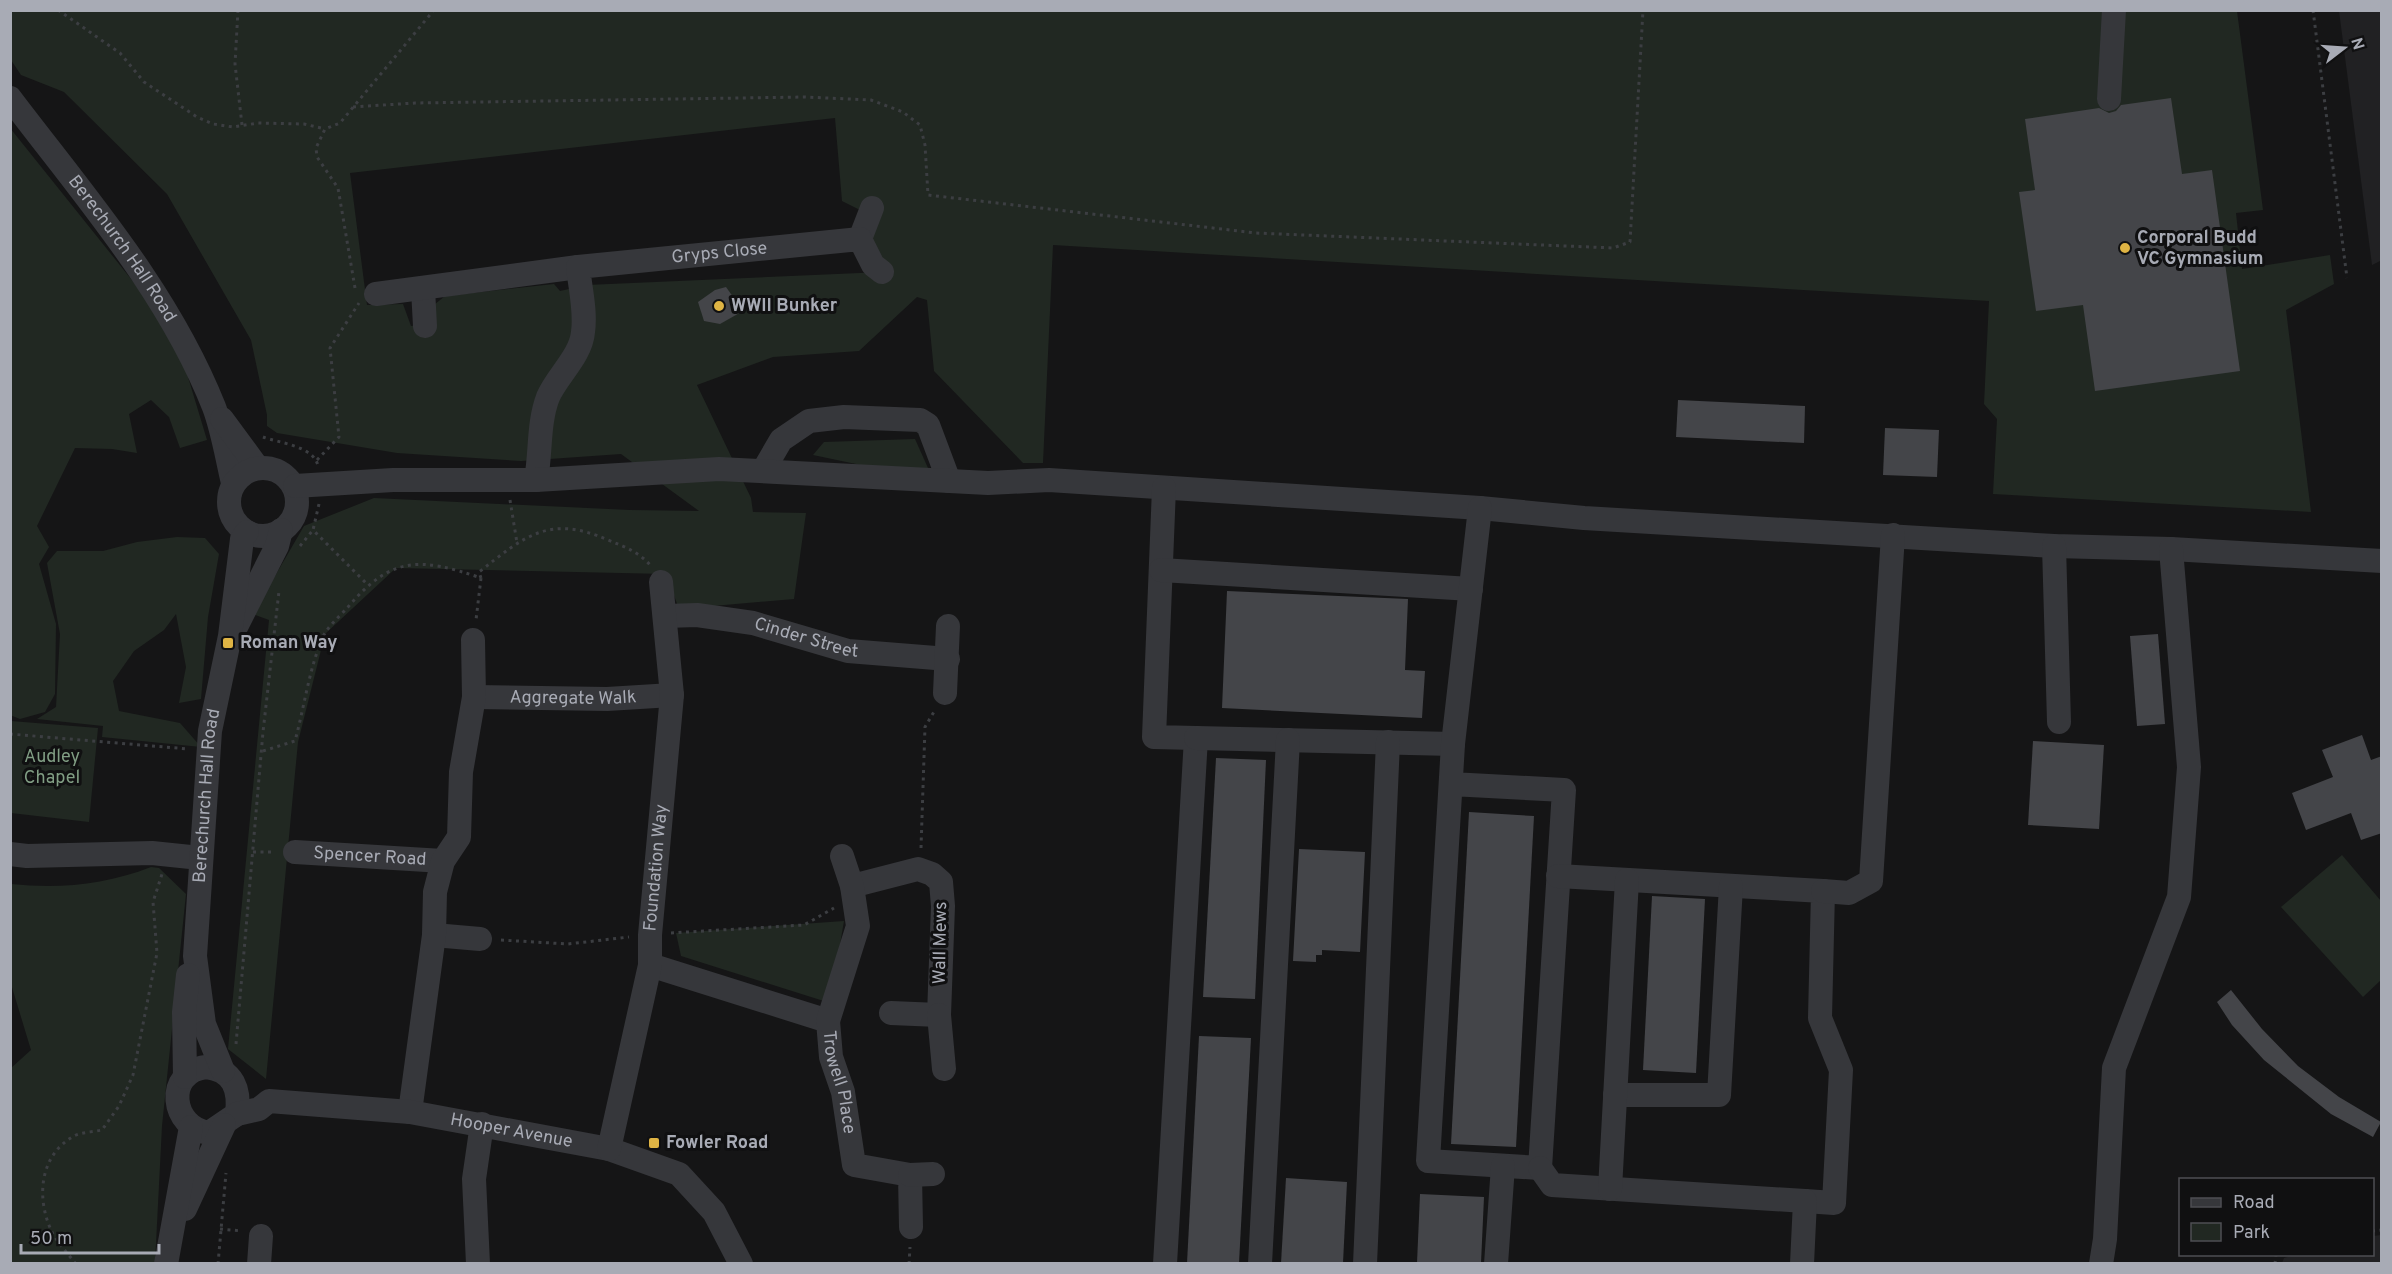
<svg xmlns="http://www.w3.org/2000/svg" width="2392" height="1274" viewBox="0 0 2392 1274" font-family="Overpass,sans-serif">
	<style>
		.built { fill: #212123 }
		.green { fill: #212822; fill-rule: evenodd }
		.building { fill: #444549 }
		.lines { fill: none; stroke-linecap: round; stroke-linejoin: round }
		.path { stroke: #3c3e42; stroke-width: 3; stroke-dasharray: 3 4.5; stroke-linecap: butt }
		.minor { stroke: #36373b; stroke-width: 24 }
		.poi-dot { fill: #dfb444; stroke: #101011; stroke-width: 2 }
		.labels { text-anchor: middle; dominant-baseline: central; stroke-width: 6; stroke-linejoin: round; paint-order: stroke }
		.poi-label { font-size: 18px; font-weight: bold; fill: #a8abb5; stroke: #101011; text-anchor: start }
		.street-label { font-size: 18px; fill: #a8abb5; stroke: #101011 }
		.park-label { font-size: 18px; fill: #819e84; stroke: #101011 }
	</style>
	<rect width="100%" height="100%" fill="#151516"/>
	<!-- built -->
	<g class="built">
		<polygon points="2339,11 2381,11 2382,260 2372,265"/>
		<polygon points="2381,1235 2381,1263 2282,1263 2284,1258 2294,1255 2372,1254 2373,1236"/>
	</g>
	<!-- green -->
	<g class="green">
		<path d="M10,11h2227l26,199 -27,3 6,56 88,-14 4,29 -48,26 25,202 -318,-18 4,-75 -13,-15 5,-103 -936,-56 -10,218h-20l-89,-92 -7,-71 -10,-3 -58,54 -86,6 -76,28 54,113 2,14 53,1 -12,86 -115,10 -13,-35 -270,-6 -71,66 -27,108 -32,337 -38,-30 41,-429 -16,-6 51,-88 70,-28 256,12 69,1 -78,-57 -100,7 -124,-8 -120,-20 -10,-7v-11l-16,-75 -84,-146 -103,-102 -43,-17 -10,-15zM835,118l7,83 30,15 -5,38 16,18 -296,13 -27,6 -6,-7 -109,12 -16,13 -2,14 -16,3 -8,-22 -36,1 -17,-132z"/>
		<polygon points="10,128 143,294 185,367 207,440 180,448 169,417 151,400 129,414 137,453 112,449 75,448 37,526 49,547 39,564 56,624 55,694 45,712 20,719 10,715"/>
		<polygon points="915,439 928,468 875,468 813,455 824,442"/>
		<polygon points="177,537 205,538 219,554 208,617 201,699 179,703 186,667 176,614 164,630 134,651 113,681 119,711 180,723 201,747 102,737 103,726 37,719 56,707 60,634 47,563 57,551 103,551 137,542"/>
		<polygon points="11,721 98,728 89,822 11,813"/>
		<polygon points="2342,855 2381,901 2381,980 2363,997 2281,907"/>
		<path d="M151,867l8,1 27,26 -24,232 -7,137h-144l-1,-194 21,-19 -20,-66v-100c48,5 94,1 140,-17z"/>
		<polygon points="844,921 830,1003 681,956 676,933"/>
	</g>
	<!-- building -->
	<g class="building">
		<polygon points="2171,98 2182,174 2212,170 2240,371 2095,391 2083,305 2036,311 2019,192 2035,190 2025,119 2099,108 2109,113 2116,111 2121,105"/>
		<polygon points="726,287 743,311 720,324 704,321 698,302 715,290"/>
		<polygon points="1678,400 1805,406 1804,443 1676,437"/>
		<polygon points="1885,428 1939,430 1937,477 1883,475"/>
		<polygon points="1227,591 1408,599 1405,670 1425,671 1422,718 1222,708"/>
		<polygon points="2158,634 2165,724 2137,726 2130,636"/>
		<polygon points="2362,735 2371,760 2382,756 2382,833 2361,840 2351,813 2306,830 2292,793 2333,777 2322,750"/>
		<polygon points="2033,741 2104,745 2099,829 2028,825"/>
		<polygon points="1216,758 1266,760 1255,999 1203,997"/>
		<polygon points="1469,812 1534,816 1516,1147 1451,1144"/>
		<polygon points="1299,849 1365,852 1360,952 1322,950 1322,955 1316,955 1316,962 1293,961"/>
		<polygon points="1652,896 1705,899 1696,1073 1643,1070"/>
		<polygon points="2231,990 2262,1029 2298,1066 2339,1097 2381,1122 2373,1137 2331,1114 2264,1060 2232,1025 2217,1002"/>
		<polygon points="1199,1036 1251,1038 1239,1263 1187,1263"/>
		<polygon points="1286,1178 1347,1182 1343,1263 1281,1263"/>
		<polygon points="1420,1194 1484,1197 1481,1263 1417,1263"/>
	</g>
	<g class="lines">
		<!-- path -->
		<g class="path">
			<polyline points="58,10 120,53 144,82 197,117 213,124 233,127 258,123 304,124 325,129"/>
			<polyline points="238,10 235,64 242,125"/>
			<polyline points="2313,10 2347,278"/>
			<polyline points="353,107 415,103 805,97 871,100 903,112 920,125 925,145 928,195 1256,233 1613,248 1630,242 1643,10"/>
			<polyline points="355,288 338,188 317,157 316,148 325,129 340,123 434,10"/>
			<path d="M263,437c16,6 51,9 55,29"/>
			<polyline points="317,460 339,437 330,348 359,303"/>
			<polyline points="510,500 517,543"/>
			<polyline points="319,504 313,530 367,584"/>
			<polyline points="300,546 313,530"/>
			<path d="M481,578l-2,-6c46,-36 70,-58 129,-32 17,7 31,12 43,26"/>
			<polyline points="10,734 189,749"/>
			<path d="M263,751l32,-10c9,-33 14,-71 27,-102 4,-11 18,-23 26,-32 43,-51 72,-50 133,-29l-5,42"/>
			<polyline points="921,848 925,727 935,710"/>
			<polyline points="253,852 275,852"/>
			<polyline points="671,933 804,925 834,908"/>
			<polyline points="501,940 568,944 629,937"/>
			<polyline points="236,1044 263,732 279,591"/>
			<polyline points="220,1229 242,1231"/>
			<polyline points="2372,1231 2382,1230"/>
			<path d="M76,1264c-8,-10 -17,-20 -23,-30 -17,-33 -15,-78 21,-98 8,-4 19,-4 28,-6l17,-24 14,-31 24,-122 -4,-51 9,-28"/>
			<polyline points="218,1264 226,1173"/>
			<polyline points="909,1264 910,1247"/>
			<polyline points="2275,1264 2276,1254"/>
		</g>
		<!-- minor -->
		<g class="minor">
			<path id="s1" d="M10,98c75,99 158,193 204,309 9,24 13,51 19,76"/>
			<polyline points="2109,99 2114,10"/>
			<polyline points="860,239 872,208"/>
			<polyline points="423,289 425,326"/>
			<polyline points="376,294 578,267"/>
			<polyline points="222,419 258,468"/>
			<circle cx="263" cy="502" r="34"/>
			<polyline points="763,471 781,440 809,421 844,417 920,420 928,425 949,481"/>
			<path id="s2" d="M536,480c5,-27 2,-57 12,-83 9,-21 33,-41 35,-65 3,-21 -3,-45 -5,-65l282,-28 13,26 9,7"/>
			<polyline points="295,486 393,480 536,480 719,469 988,483 1049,480 1480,508 1584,518 2054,546 2171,549 2382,561"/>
			<polyline points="1164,488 1154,737 1196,738 1165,1264"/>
			<polyline points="2054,546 2059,722"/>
			<polyline points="1161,570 1471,589"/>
			<path id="s3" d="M665,616l32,-1 56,8 95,28 100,8"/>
			<polyline points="236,627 277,546 281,530"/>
			<polyline points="945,693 948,626"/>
			<path id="s4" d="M474,697l133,2 65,-4"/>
			<polyline points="1196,738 1453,744"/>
			<polyline points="1451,784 1564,790 1540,1168 1428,1161 1453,744 1480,508"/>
			<path id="s5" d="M295,852l148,9"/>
			<polyline points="10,854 27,856 152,853 200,858"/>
			<polyline points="1558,876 1823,891 1820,1018 1841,1070 1834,1203 1805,1201"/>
			<polyline points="852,886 918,869 932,874 941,882 943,906 939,1015 891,1013"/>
			<polyline points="1823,891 1849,893 1871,881 1893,535"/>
			<polyline points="434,935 480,939"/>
			<path id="s6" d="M650,965l178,56 3,36 12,35 11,73 56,10 1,52"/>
			<polyline points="939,1015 944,1069"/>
			<polyline points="828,1021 858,926 852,886 842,856"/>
			<path d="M206,1067c28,3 34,23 31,47l-28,19c-38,-5 -45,-61 -3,-66z"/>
			<path id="s7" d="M223,1071l-19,-47 -9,-68 15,-225 20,-95 12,-97 5,-7"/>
			<polyline points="185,1077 184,1012 188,975"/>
			<polyline points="1615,1095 1719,1095 1731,886"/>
			<polyline points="410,1112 434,935 435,892 443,861 459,837 461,772 474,697 473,640"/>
			<path id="s8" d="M237,1114l22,-5 10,-8 141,11 199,37 70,25 35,38 27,52"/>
			<path id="s9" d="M609,1149l41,-184v-30l22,-240 -11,-113"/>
			<polyline points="1540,1168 1552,1185 1805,1201 1802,1264"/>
			<polyline points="910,1175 933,1174"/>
			<polyline points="1610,1189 1627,880"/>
			<polyline points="185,1209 224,1125"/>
			<polyline points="166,1264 191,1127"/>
			<polyline points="259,1264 261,1236"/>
			<polyline points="478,1264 474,1179 482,1124"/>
			<polyline points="1260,1264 1288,740"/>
			<polyline points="1365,1264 1388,742"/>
			<polyline points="1496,1264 1503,1166"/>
			<polyline points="2101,1264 2105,1239 2114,1068 2179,897 2189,767 2171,549"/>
		</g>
	</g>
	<!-- markers -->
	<g class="poi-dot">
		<circle cx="2125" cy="248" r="6"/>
		<circle cx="719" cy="306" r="6"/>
		<rect x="222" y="637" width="12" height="12" rx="3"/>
		<rect x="648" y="1137" width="12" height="12" rx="3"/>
	</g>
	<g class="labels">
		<!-- poi labels -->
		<g class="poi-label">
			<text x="2137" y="238">Corporal Budd<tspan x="2137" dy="21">VC Gymnasium</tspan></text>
			<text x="731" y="306">WWII Bunker</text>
			<text x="240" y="643">Roman Way</text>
			<text x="666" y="1143">Fowler Road</text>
		</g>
		<!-- street labels -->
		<g class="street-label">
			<text stroke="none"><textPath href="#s1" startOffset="188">Berechurch Hall Road</textPath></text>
			<text stroke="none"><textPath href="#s2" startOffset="366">Gryps Close</textPath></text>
			<text stroke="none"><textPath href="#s3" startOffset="144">Cinder Street</textPath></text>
			<text stroke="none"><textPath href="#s4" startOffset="99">Aggregate Walk</textPath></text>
			<text stroke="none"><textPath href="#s7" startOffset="280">Berechurch Hall Road</textPath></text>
			<text stroke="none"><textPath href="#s5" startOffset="75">Spencer Road</textPath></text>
			<text stroke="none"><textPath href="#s9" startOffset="286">Foundation Way</textPath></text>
			<text transform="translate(941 943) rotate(-89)">Wall Mews</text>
			<text stroke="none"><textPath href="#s6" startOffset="249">Trowell Place</textPath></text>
			<text stroke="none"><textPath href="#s8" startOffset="280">Hooper Avenue</textPath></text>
		</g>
		<!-- park labels -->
		<g class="park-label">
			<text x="52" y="757">Audley<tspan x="52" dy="21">Chapel</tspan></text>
		</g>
	</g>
	<!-- border -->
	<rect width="2392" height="1274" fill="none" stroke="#a8abb5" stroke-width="24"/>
	<!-- legend -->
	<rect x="2179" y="1178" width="195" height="78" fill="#101011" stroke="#4d4e53" stroke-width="1.5"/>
	<rect x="2191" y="1198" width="30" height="9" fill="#36373b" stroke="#4d4e53" stroke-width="1.5"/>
	<text x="2233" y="1208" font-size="18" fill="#a8abb5">Road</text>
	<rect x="2191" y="1223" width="30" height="18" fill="#212822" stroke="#4d4e53" stroke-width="1.5"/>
	<text x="2233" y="1238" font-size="18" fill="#a8abb5">Park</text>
	<!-- north arrow -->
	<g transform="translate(2344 48) rotate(73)" stroke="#101011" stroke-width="4.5" paint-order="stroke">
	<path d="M0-4.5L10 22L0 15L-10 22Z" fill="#a8abb5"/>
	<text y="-9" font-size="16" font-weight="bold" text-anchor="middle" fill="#a8abb5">N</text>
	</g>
	<!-- scale -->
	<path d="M21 1244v9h138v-9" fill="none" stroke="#a8abb5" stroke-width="3"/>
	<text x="30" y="1244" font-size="18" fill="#a8abb5" stroke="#101011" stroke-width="4.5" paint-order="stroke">50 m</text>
</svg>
